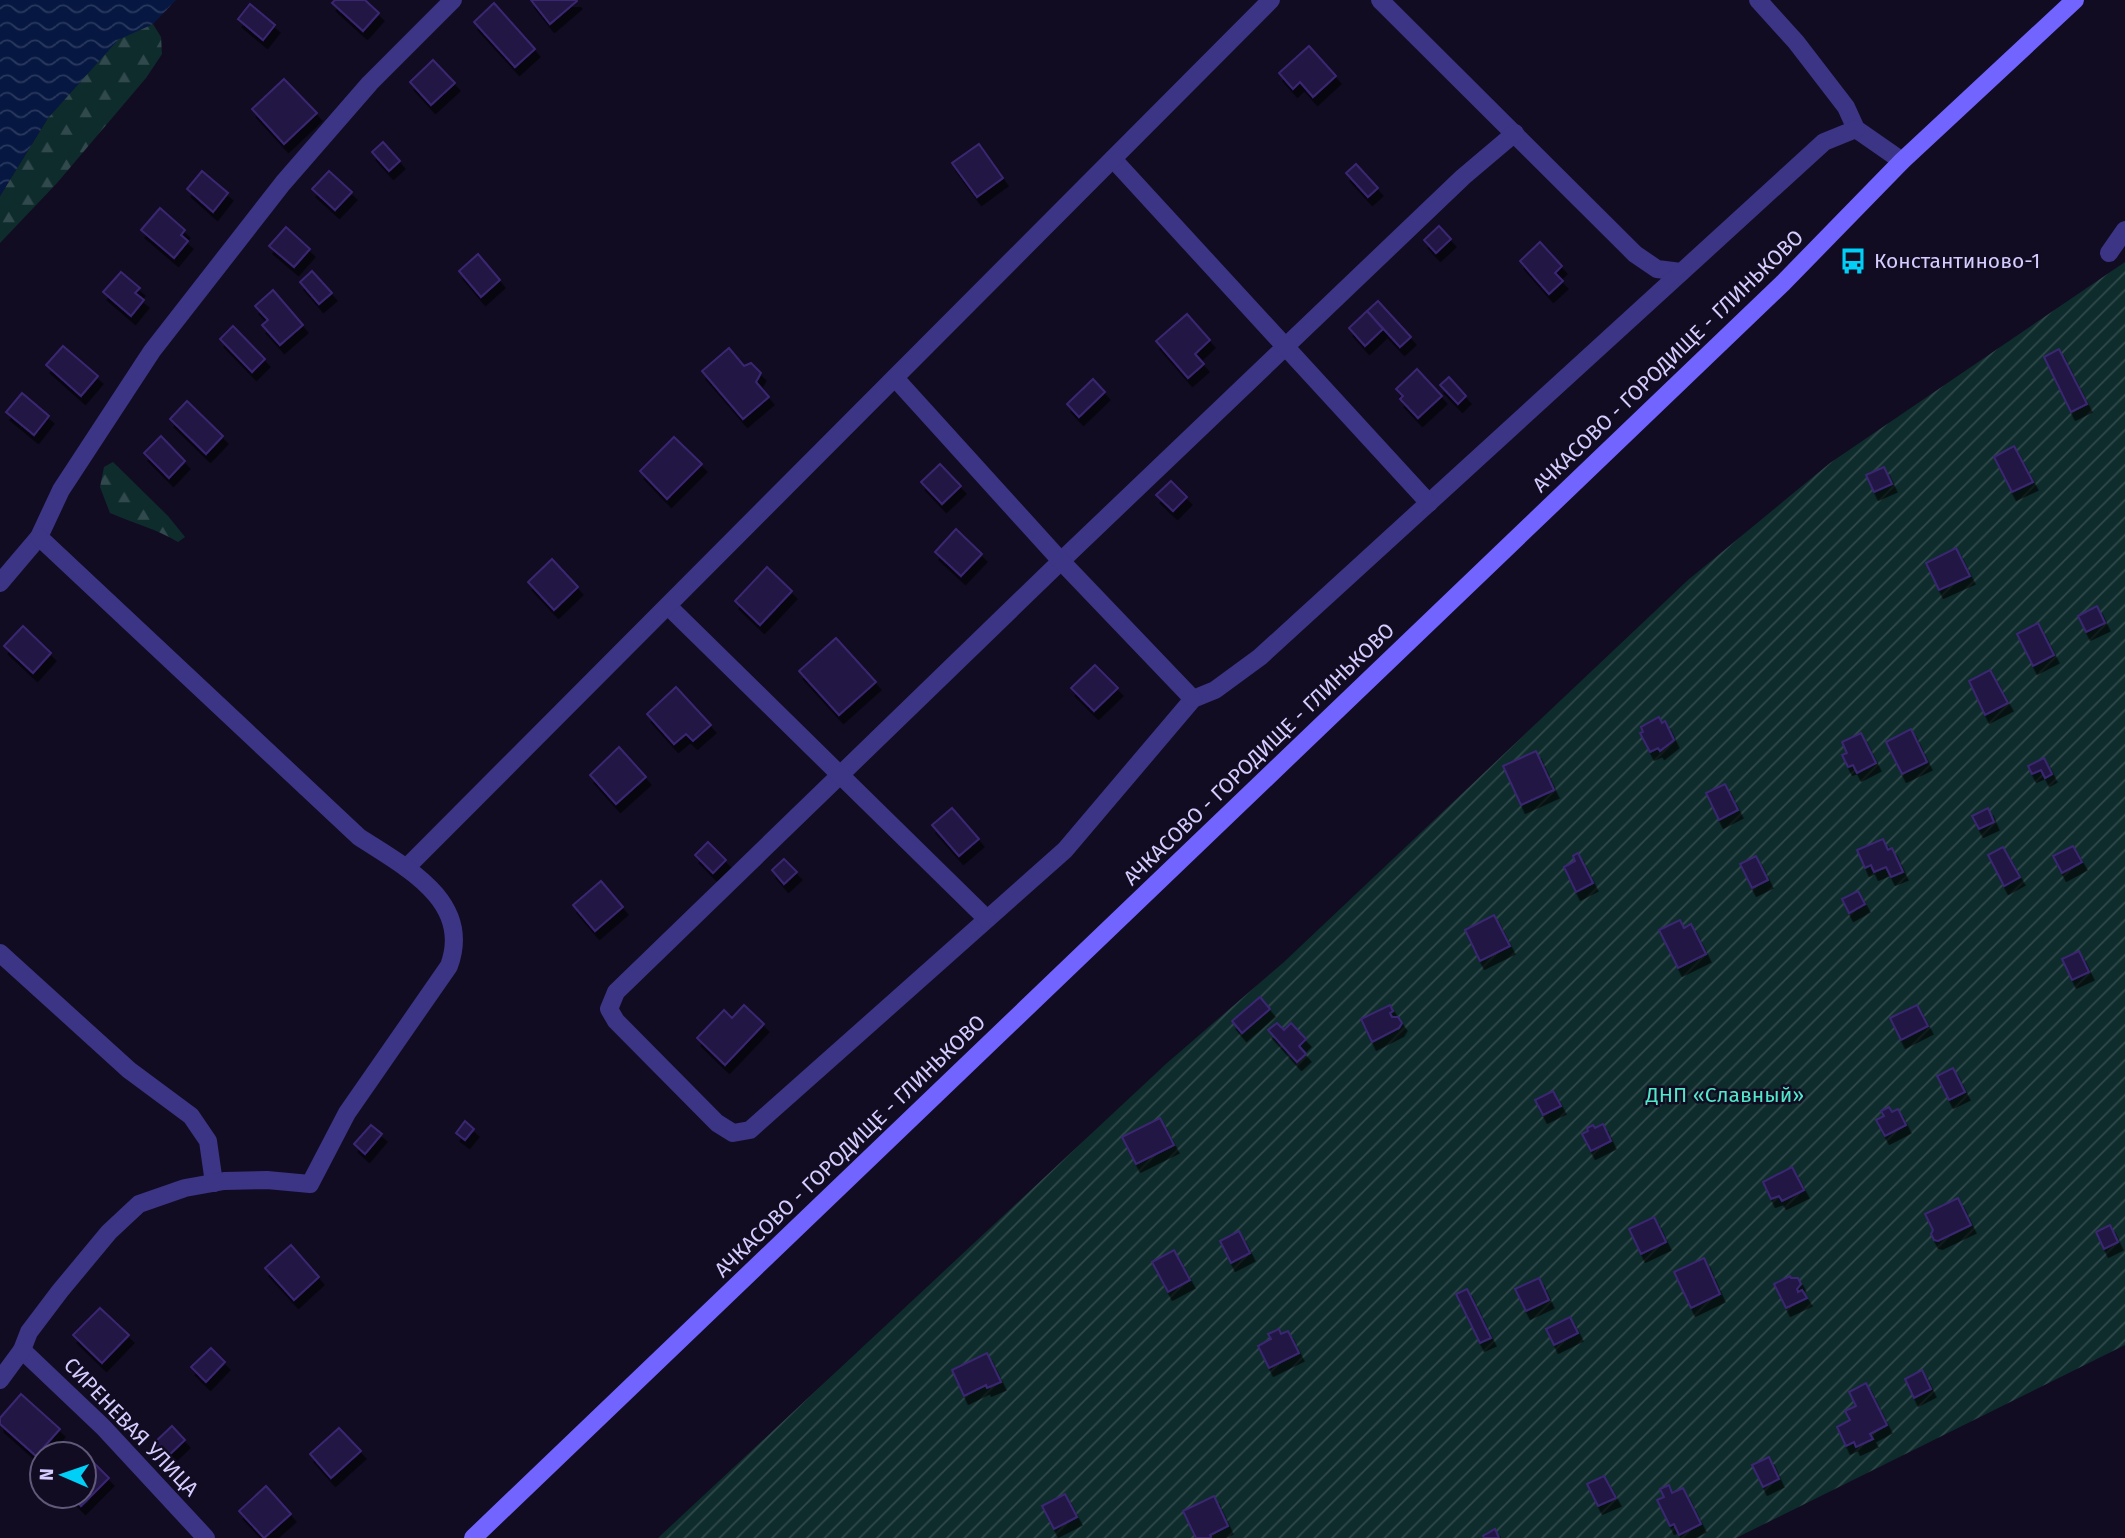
<svg xmlns="http://www.w3.org/2000/svg" width="2125" height="1538" viewBox="0 0 2125 1538" font-family="'Fira Sans',sans-serif">
	<style>
		.forest { fill: url(#forest-firs) }
		.garden { fill: url(#garden-furrows) }
		.water { fill: url(#water-waves) }
		.building { fill: #231744; stroke: #3a2772; stroke-width: 2; filter: url(#shadow) }
		.lines { fill: none; stroke-linecap: round; stroke-linejoin: round }
		.street { stroke: #3c3484; stroke-width: 18 }
		.secondary { stroke: #7164ff; stroke-width: 18 }
		.labels { text-anchor: middle; dominant-baseline: central; stroke-width: 5; stroke-linejoin: round; paint-order: stroke }
		.poi-label { font-size: 21px; fill: #d6cdff; stroke: #110c22; text-anchor: start }
		.street-label { font-size: 21px; fill: #d6cdff; stroke: #110c22 }
		.park-label { font-size: 21px; fill: #51e7ca; stroke: #110c22 }
	</style>
	<defs>
		<pattern id="forest-firs" width="22" height="20" patternUnits="userSpaceOnUse" patternTransform="scale(1.75)"><rect width="22" height="20" fill="#0f2c2c"/><path d="M5 1l3.5 6h-7zM16 11l3.5 6h-7z" fill="#31494c"/></pattern>
		<pattern id="garden-furrows" width="10" height="10" patternUnits="userSpaceOnUse" patternTransform="scale(1.75)"><rect width="10" height="10" fill="#0f2c2c"/><path d="M-1 1l2-2M0 10L10 0M9 11l2-2" fill="none" stroke="#31494c"/></pattern>
		<pattern id="water-waves" width="16" height="10" patternUnits="userSpaceOnUse" patternTransform="scale(1.75)"><rect width="16" height="10" fill="#061841"/><path d="M0 5q4-4 8 0t8 0" fill="none" stroke="#2a385e"/></pattern>
		<filter id="shadow"><feDropShadow dx="4.5" dy="8" stdDeviation="0" flood-color="#0009"/></filter>
	</defs>
	<rect width="100%" height="100%" fill="#110c22"/>
	<!-- forest -->
	<g class="forest">
		<polygon points="153,24 161,37 162,54 146,78 57,183 0,243 0,196 48,118 118,39"/>
		<path d="M113,462l55,54 17,21 -7,5c-21,-13 -45,-19 -68,-29l-10,-26 4,-20z"/>
	</g>
	<!-- garden -->
	<polygon class="garden" points="2125,262 2125,1345 1736,1538 658,1538 1167,1063 1284,962 1688,580 1830,463"/>
	<!-- water -->
	<polygon class="water" points="0,0 176,0 153,24 118,40 48,118 0,196"/>
	<!-- building -->
	<g class="building">
		<polygon points="335,0 365,0 379,13 363,31 332,3"/>
		<polygon points="531,0 576,0 577,1 550,24"/>
		<polygon points="494,3 535,49 515,67 474,22"/>
		<polygon points="250,4 275,25 263,40 238,19"/>
		<polygon points="1309,46 1336,76 1313,97 1300,82 1293,89 1279,73"/>
		<polygon points="433,60 455,83 431,105 410,82"/>
		<polygon points="284,79 317,113 284,144 252,109"/>
		<polygon points="383,142 400,161 389,171 372,152"/>
		<polygon points="979,144 1003,178 977,197 952,163"/>
		<polygon points="1356,164 1378,188 1368,197 1346,173"/>
		<polygon points="202,171 228,193 213,212 187,189"/>
		<polygon points="329,171 352,192 335,210 312,189"/>
		<polygon points="160,208 185,230 181,235 188,241 174,258 141,230"/>
		<polygon points="1439,226 1451,239 1436,253 1424,240"/>
		<polygon points="286,227 310,249 294,267 269,246"/>
		<polygon points="1540,242 1562,266 1555,273 1563,281 1549,294 1520,261"/>
		<polygon points="478,254 500,280 481,297 459,271"/>
		<polygon points="312,271 332,293 319,304 300,282"/>
		<polygon points="121,272 140,288 135,293 144,300 131,316 103,292"/>
		<polygon points="273,290 303,325 280,345 262,325 268,320 255,306"/>
		<polygon points="1378,301 1411,337 1400,347 1367,311"/>
		<polygon points="1367,311 1383,329 1365,346 1349,328"/>
		<polygon points="1187,314 1210,340 1195,354 1204,364 1188,378 1156,341"/>
		<polygon points="233,326 265,359 252,372 220,339"/>
		<polygon points="63,346 98,376 81,396 46,365"/>
		<polygon points="729,348 744,366 751,363 761,373 756,382 769,397 743,419 702,371"/>
		<polygon points="2059,349 2087,404 2071,412 2044,357"/>
		<polygon points="1417,369 1442,396 1418,418 1400,399 1403,396 1396,389"/>
		<polygon points="1449,377 1466,396 1458,404 1440,385"/>
		<polygon points="1093,379 1105,392 1079,417 1067,404"/>
		<polygon points="22,393 49,416 34,435 6,412"/>
		<polygon points="187,401 223,436 206,454 170,419"/>
		<polygon points="161,436 185,461 169,478 144,453"/>
		<polygon points="674,437 702,464 667,499 640,471"/>
		<polygon points="2014,446 2033,482 2012,492 1994,457"/>
		<polygon points="940,464 961,486 942,504 921,482"/>
		<polygon points="1884,467 1892,484 1874,492 1866,475"/>
		<polygon points="1171,481 1187,497 1173,511 1156,495"/>
		<polygon points="956,529 982,554 961,576 935,552"/>
		<polygon points="1956,548 1970,576 1939,590 1926,563"/>
		<polygon points="552,559 578,587 554,610 528,582"/>
		<polygon points="767,567 792,591 760,625 735,601"/>
		<polygon points="2097,606 2105,623 2086,632 2078,616"/>
		<polygon points="2038,623 2054,655 2033,666 2017,634"/>
		<polygon points="23,626 51,653 33,673 4,646"/>
		<polygon points="836,638 876,682 839,715 799,671"/>
		<polygon points="1095,665 1118,688 1094,711 1071,688"/>
		<polygon points="1990,670 2008,703 1985,715 1969,681"/>
		<polygon points="676,687 711,725 693,741 686,734 674,744 647,714"/>
		<polygon points="1659,717 1662,723 1665,721 1674,740 1660,751 1658,748 1650,752 1640,733 1643,732 1641,727"/>
		<polygon points="1911,729 1927,762 1902,774 1886,742"/>
		<polygon points="1861,733 1876,763 1857,773 1853,765 1848,767 1842,755 1847,753 1842,742"/>
		<polygon points="619,747 646,777 616,804 590,775"/>
		<polygon points="1536,751 1554,790 1521,805 1503,766"/>
		<polygon points="2044,758 2052,774 2045,778 2041,770 2032,774 2028,766"/>
		<polygon points="1725,784 1738,810 1719,820 1706,793"/>
		<polygon points="952,808 979,839 959,856 932,825"/>
		<polygon points="1988,808 1994,822 1979,829 1972,816"/>
		<polygon points="1883,839 1888,850 1892,848 1903,872 1891,877 1886,867 1874,872 1871,865 1865,868 1857,850"/>
		<polygon points="708,842 726,860 713,873 695,855"/>
		<polygon points="2073,846 2082,862 2062,873 2053,856"/>
		<polygon points="2003,847 2020,877 2004,886 1988,855"/>
		<polygon points="1578,853 1593,883 1576,892 1564,867 1575,861 1573,856"/>
		<polygon points="1756,856 1768,880 1752,888 1740,864"/>
		<polygon points="784,859 797,872 784,884 772,870"/>
		<polygon points="601,881 623,907 595,931 573,905"/>
		<polygon points="1858,891 1865,904 1849,913 1842,899"/>
		<polygon points="1494,915 1510,946 1480,961 1465,930"/>
		<polygon points="1680,920 1684,928 1691,924 1706,954 1678,968 1659,930"/>
		<polygon points="2079,951 2089,972 2072,980 2062,959"/>
		<polygon points="1260,997 1270,1009 1242,1033 1232,1021"/>
		<polygon points="744,1005 764,1024 725,1065 697,1038 724,1010 732,1018"/>
		<polygon points="1390,1005 1393,1011 1390,1013 1392,1017 1398,1017 1402,1023 1399,1028 1372,1042 1361,1019"/>
		<polygon points="1917,1005 1928,1026 1901,1040 1890,1018"/>
		<polygon points="1277,1023 1284,1030 1291,1023 1306,1039 1299,1046 1306,1054 1297,1062 1268,1030"/>
		<polygon points="1953,1068 1965,1092 1949,1100 1937,1076"/>
		<polygon points="1553,1091 1561,1106 1543,1115 1535,1100"/>
		<polygon points="1889,1107 1892,1112 1898,1109 1906,1125 1885,1136 1876,1120 1884,1116 1881,1111"/>
		<polygon points="1160,1118 1174,1145 1136,1164 1122,1137"/>
		<polygon points="465,1121 474,1129 465,1140 456,1133"/>
		<polygon points="1603,1124 1611,1141 1591,1151 1582,1134 1588,1131 1587,1128 1593,1125 1595,1128"/>
		<polygon points="371,1125 382,1134 365,1154 354,1144"/>
		<polygon points="1792,1167 1804,1190 1782,1201 1779,1196 1771,1199 1763,1182"/>
		<polygon points="1958,1198 1971,1225 1938,1241 1934,1240 1931,1234 1933,1230 1925,1214"/>
		<polygon points="1654,1217 1666,1242 1641,1254 1629,1229"/>
		<polygon points="2110,1225 2118,1242 2104,1249 2096,1232"/>
		<polygon points="1239,1231 1250,1253 1231,1263 1220,1241"/>
		<polygon points="291,1245 319,1277 294,1300 265,1268"/>
		<polygon points="1174,1250 1190,1280 1168,1292 1152,1262"/>
		<polygon points="1704,1258 1720,1294 1691,1308 1674,1272"/>
		<polygon points="1790,1276 1791,1278 1798,1278 1801,1284 1797,1289 1798,1292 1802,1290 1807,1298 1786,1308 1774,1284"/>
		<polygon points="1539,1278 1549,1300 1526,1311 1515,1289"/>
		<polygon points="1467,1289 1491,1338 1480,1343 1456,1294"/>
		<polygon points="100,1308 129,1335 102,1363 73,1335"/>
		<polygon points="1570,1317 1578,1333 1554,1345 1546,1329"/>
		<polygon points="1279,1329 1281,1334 1288,1331 1299,1353 1269,1368 1258,1346 1271,1339 1268,1334"/>
		<polygon points="211,1348 225,1362 206,1382 191,1367"/>
		<polygon points="987,1353 1001,1382 987,1388 986,1385 964,1396 952,1370"/>
		<polygon points="1922,1370 1931,1389 1914,1398 1905,1379"/>
		<polygon points="1866,1383 1887,1425 1870,1434 1873,1439 1856,1447 1854,1442 1846,1446 1837,1427 1850,1420 1845,1411 1856,1406 1849,1392"/>
		<polygon points="21,1394 60,1429 36,1456 0,1424 0,1418"/>
		<polygon points="172,1426 185,1440 167,1457 154,1443"/>
		<polygon points="339,1428 361,1451 331,1478 310,1454"/>
		<polygon points="83,1452 109,1478 81,1506 71,1496 84,1496"/>
		<polygon points="1769,1457 1779,1479 1763,1487 1752,1465"/>
		<polygon points="1604,1476 1616,1498 1598,1506 1587,1484"/>
		<polygon points="1669,1485 1672,1493 1683,1488 1701,1524 1679,1535 1674,1524 1670,1526 1657,1500 1664,1497 1660,1489"/>
		<polygon points="266,1486 291,1514 264,1538 239,1511"/>
		<polygon points="1065,1494 1077,1517 1054,1529 1042,1506"/>
		<polygon points="1214,1496 1228,1526 1210,1535 1211,1538 1196,1538 1183,1511"/>
		<polygon points="1495,1529 1499,1538 1484,1538 1483,1536"/>
	</g>
	<g class="lines">
		<!-- street -->
		<g class="street">
			<polyline points="1380,0 1635,254 1657,269 1681,272"/>
			<polyline points="1758,0 1796,42 1846,107 1856,129 1902,161"/>
			<polyline points="1515,133 1463,177 1061,561 616,992 609,1009 616,1021 717,1123 733,1133 750,1130 1065,850 1193,699 1215,690 1260,657 1824,142 1856,129"/>
			<polyline points="1113,159 1429,503"/>
			<polyline points="2109,253 2125,230"/>
			<polyline points="895,378 1061,561 1193,699"/>
			<polyline points="0,583 39,537 61,490 152,351 283,183 370,83 453,0"/>
			<polyline points="668,606 987,919"/>
			<polyline points="406,868 1271,0"/>
			<polyline points="0,953 129,1070 191,1116 208,1141 214,1183"/>
			<polyline points="22,1350 103,1427 206,1538"/>
			<path d="M0,1380l22,-30 7,-18 31,-41 49,-59 30,-28 46,-16 39,-7 43,-1 43,4 37,-71 102,-147c24,-65 -44,-99 -90,-129l-320,-300"/>
		</g>
		<!-- secondary -->
		<polyline class="secondary" points="473,1538 1783,283 1902,161 2075,0"/>
	</g>
	<!-- icons -->
	<defs>
		<g id="bus-bare" transform="scale(2.1)"><path d="M-5-6H5V4H4V6H2V4H-2V6H-4V4H-5ZM-3.5-4V0h7V-4ZM-3.5 1.2v1.5H-2V1.2ZM2 1.2v1.5H3.5V1.2Z" fill="#00d0f8" stroke="#110c22" stroke-width="2.5" paint-order="stroke"/></g>
	</defs>
	<g fill-rule="evenodd">
		<use href="#bus-bare" x="1853" y="261"/>
	</g>
	<g class="labels">
		<!-- poi labels -->
		<g class="poi-label">
			<text x="1874" y="261">Константиново-1</text>
		</g>
		<!-- street labels -->
		<g class="street-label">
			<text transform="translate(1668 361) rotate(-44)">АЧКАСОВО - ГОРОДИЩЕ - ГЛИНЬКОВО</text>
			<text transform="translate(1259 754) rotate(-44)">АЧКАСОВО - ГОРОДИЩЕ - ГЛИНЬКОВО</text>
			<text transform="translate(850 1146) rotate(-44)">АЧКАСОВО - ГОРОДИЩЕ - ГЛИНЬКОВО</text>
			<text transform="translate(131 1427) rotate(46)">СИРЕНЕВАЯ УЛИЦА</text>
		</g>
		<!-- park labels -->
		<g class="park-label">
			<text x="1725" y="1095">ДНП «Славный»</text>
		</g>
	</g>
	<!-- north arrow -->
	<g transform="translate(63 1475) rotate(272)"><circle r="33" fill="#110c22" stroke="#60597a" stroke-width="2"/>
	<path d="M0-5L12 26L0 18L-12 26Z" fill="#00d0f8"/>
	<text y="-10" font-size="19" font-weight="bold" text-anchor="middle" fill="#d6cdff">N</text>
	</g>
</svg>
